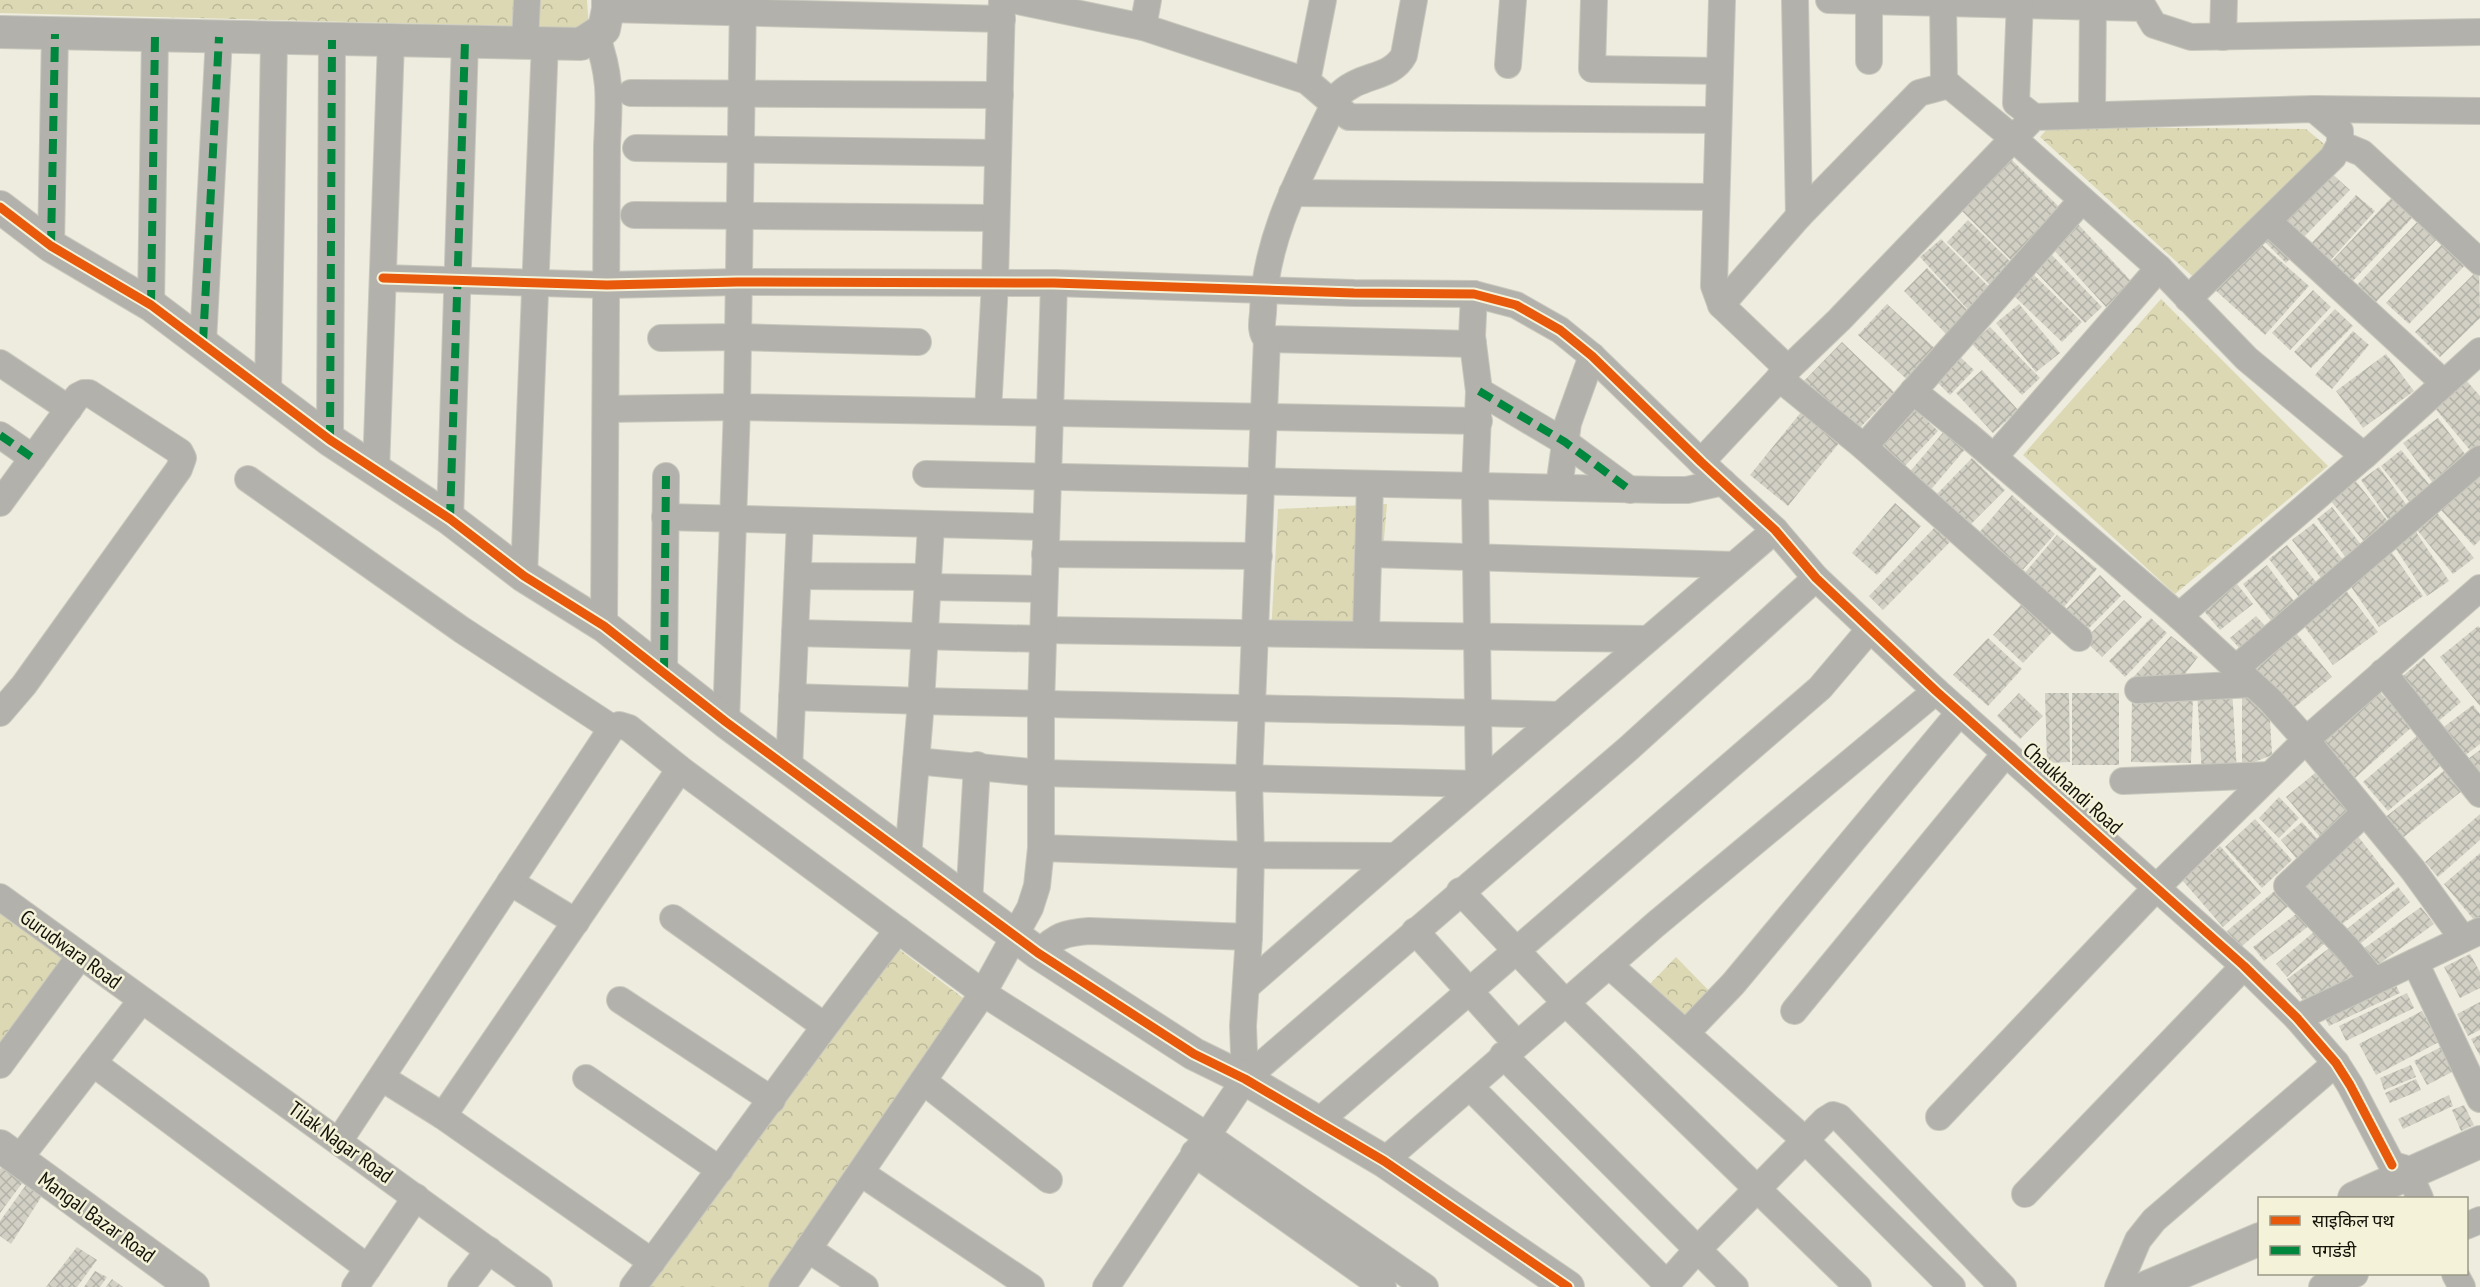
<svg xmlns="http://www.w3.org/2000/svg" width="2480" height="1287" viewBox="0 0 2480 1287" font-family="'PT Sans Narrow','Noto Sans Devanagari',sans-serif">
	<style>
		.park { fill: url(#park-crowns) }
		.building { fill: url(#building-cross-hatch) }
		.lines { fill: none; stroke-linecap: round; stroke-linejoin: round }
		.minor-casing { stroke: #c9c8be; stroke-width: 28 }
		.tertiary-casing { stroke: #c9c8be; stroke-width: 34 }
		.minor { stroke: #b2b1ab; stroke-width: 26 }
		.tertiary { stroke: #b2b1ab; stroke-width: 32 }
		.quiet { stroke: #00873e; stroke-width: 8; stroke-dasharray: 15 8; stroke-linecap: butt }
		.cycleway-casing { stroke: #f4f2d8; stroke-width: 13 }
		.cycleway { stroke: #e8590c; stroke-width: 9 }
		.labels { text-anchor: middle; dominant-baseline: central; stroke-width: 5; stroke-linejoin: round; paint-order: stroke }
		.street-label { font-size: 21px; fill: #14130a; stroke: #f4f2d8 }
	</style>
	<defs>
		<pattern id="park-crowns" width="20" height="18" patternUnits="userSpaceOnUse" patternTransform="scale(1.5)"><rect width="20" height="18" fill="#dbd8b3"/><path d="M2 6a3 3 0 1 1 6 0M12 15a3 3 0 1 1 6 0" fill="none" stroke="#bbb899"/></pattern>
		<pattern id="building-cross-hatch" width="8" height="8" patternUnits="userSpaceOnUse" patternTransform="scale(1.5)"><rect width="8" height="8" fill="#d2d0c5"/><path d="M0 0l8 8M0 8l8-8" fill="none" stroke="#b3b2a8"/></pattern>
	</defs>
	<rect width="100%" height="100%" fill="#eeecde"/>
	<!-- park -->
	<g class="park">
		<polygon points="0,0 587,0 589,28 0,13"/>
		<polygon points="2049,127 2306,129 2336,154 2201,284 2040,137"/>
		<polygon points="2161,299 2328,466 2175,594 2023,455"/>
		<polygon points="1387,504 1376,634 1271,634 1278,509"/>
		<polygon points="0,914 77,969 0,1070"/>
		<polygon points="896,947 967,1001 831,1201 769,1287 644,1287"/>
		<polygon points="1676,957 1721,1003 1695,1030 1648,986"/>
	</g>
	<!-- building -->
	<g class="building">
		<polygon points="2010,158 2062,210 2011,260 1959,208"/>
		<polygon points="2329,171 2350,190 2297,244 2277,224"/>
		<polygon points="2356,195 2375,211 2328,263 2309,246"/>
		<polygon points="2393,196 2414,216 2351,283 2330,263"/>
		<polygon points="2421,218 2440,236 2375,303 2356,286"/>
		<polygon points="1968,220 2018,269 1996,291 1947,242"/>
		<polygon points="2078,224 2132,282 2106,307 2052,248"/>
		<polygon points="2273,228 2297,251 2286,263 2262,239"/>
		<polygon points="2448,238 2470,260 2409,324 2386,303"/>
		<polygon points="1941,239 1993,291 1971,313 1920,257"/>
		<polygon points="2259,242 2309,286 2265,335 2215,290"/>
		<polygon points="2049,252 2102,307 2085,323 2032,268"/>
		<polygon points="1927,268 1971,314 1948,336 1904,291"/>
		<polygon points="2479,269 2480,318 2440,357 2415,332"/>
		<polygon points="2032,273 2082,322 2062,342 2012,294"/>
		<polygon points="2313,290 2331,307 2290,350 2272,333"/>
		<polygon points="1887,304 1941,354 1913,385 1858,335"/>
		<polygon points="2019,304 2060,353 2036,372 1996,323"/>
		<polygon points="2335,309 2353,326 2311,368 2294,352"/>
		<polygon points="1990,327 2040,378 2022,395 1972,344"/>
		<polygon points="2353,331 2369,345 2332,389 2315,375"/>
		<polygon points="1842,342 1894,392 1856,432 1803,382"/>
		<polygon points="1957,354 1974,370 1950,395 1933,378"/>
		<polygon points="2386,354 2414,391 2363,428 2336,391"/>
		<polygon points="1982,370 2018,410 1993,433 1956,393"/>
		<polygon points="2465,379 2480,396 2480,450 2474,455 2433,406"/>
		<polygon points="1914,408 1938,431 1903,468 1878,445"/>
		<polygon points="1802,411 1840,442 1788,506 1750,475"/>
		<polygon points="2438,418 2471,462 2436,487 2403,443"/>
		<polygon points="1946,429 1967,447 1928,493 1907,475"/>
		<polygon points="2401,450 2437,494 2416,510 2381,466"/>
		<polygon points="1972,458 2005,490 1967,528 1935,496"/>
		<polygon points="2379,467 2411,511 2392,525 2361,480"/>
		<polygon points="2351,475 2394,529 2370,549 2326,495"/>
		<polygon points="2478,476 2480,478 2480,540 2474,546 2441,510"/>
		<polygon points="2012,495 2055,534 2019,574 1976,536"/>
		<polygon points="1895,503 1921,526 1877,575 1852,553"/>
		<polygon points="2332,507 2369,555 2353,567 2317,519"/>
		<polygon points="2434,509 2474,558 2453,574 2413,525"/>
		<polygon points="2314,523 2347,565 2324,582 2292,540"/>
		<polygon points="1935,527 1950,542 1883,610 1869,596"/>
		<polygon points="2416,532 2449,581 2427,596 2394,546"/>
		<polygon points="2057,535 2097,569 2056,616 2017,582"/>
		<polygon points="2287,545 2320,587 2302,601 2269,559"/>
		<polygon points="2390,550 2423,596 2379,627 2347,581"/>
		<polygon points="2267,565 2299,608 2275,626 2243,584"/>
		<polygon points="2100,575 2121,596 2082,635 2061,614"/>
		<polygon points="2237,584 2253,604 2220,630 2203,610"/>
		<polygon points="2344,588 2378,632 2333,665 2300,621"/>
		<polygon points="2029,596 2060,624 2023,663 1993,635"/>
		<polygon points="2124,600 2142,617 2102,657 2084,640"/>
		<polygon points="2256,616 2271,632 2245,654 2230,638"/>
		<polygon points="2151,618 2167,633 2125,677 2109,661"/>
		<polygon points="2478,626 2480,628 2480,706 2440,657"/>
		<polygon points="2292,628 2332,677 2290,711 2250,662"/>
		<polygon points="2171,636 2198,657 2175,687 2127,684"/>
		<polygon points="1988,638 2022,669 1988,706 1953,675"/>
		<polygon points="2424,658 2461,702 2435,724 2398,680"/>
		<polygon points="2232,688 2237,773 2202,775 2197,691"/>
		<polygon points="2376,688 2412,727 2355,778 2320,739"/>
		<polygon points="2019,693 2043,716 2020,739 1997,716"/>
		<polygon points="2045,693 2069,693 2070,762 2047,763"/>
		<rect x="2072" y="693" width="47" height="72"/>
		<polygon points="2242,694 2269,702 2272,755 2242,767"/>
		<polygon points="2132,695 2193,696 2191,763 2131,762"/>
		<polygon points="2473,705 2480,714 2480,744 2459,760 2437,732"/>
		<polygon points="2419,734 2444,763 2388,811 2363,782"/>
		<polygon points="2480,750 2480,791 2460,765"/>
		<polygon points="2445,770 2462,791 2400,840 2383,819"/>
		<polygon points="2315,773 2354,819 2325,843 2286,797"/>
		<polygon points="2279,797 2299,818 2279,838 2259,818"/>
		<polygon points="2480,814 2480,840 2438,877 2425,862"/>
		<polygon points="2255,819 2292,860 2262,888 2225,847"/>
		<polygon points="2302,822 2322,844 2300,863 2281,840"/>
		<polygon points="2357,835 2395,884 2333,931 2296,883"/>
		<polygon points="2220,846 2261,893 2223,927 2182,880"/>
		<polygon points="2480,853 2480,927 2444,884"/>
		<polygon points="2398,887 2410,902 2354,949 2341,934"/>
		<polygon points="2278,888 2291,904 2241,947 2227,931"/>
		<polygon points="2421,907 2434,924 2372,969 2359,952"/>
		<polygon points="2304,908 2314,922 2264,961 2253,947"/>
		<polygon points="2322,925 2332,937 2287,977 2276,964"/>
		<polygon points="2335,944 2358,975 2310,1010 2287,979"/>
		<polygon points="2470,954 2480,972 2480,988 2460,998 2444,967"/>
		<polygon points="2392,978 2400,993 2329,1026 2321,1010"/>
		<polygon points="2407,993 2414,1008 2346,1041 2339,1026"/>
		<polygon points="2480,1002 2480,1030 2468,1036 2457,1014"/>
		<polygon points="2422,1011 2439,1042 2376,1075 2359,1044"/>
		<polygon points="2480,1035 2480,1056 2471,1039"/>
		<polygon points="2441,1047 2454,1071 2427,1085 2414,1061"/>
		<polygon points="2411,1065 2416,1077 2384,1090 2380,1078"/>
		<polygon points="2416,1079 2421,1090 2390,1103 2385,1093"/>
		<polygon points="2449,1095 2453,1106 2403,1129 2398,1119"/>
		<polygon points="2464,1105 2474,1125 2461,1131 2452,1110"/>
		<polygon points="5,1164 26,1178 0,1213 0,1169"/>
		<polygon points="26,1185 42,1196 11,1244 0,1236 0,1221"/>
		<polygon points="77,1247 97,1260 77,1287 46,1287"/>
		<polygon points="95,1271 107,1277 100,1287 84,1287"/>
		<polygon points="112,1279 123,1287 106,1287"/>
	</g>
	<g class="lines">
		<!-- minor casing -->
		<g class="minor-casing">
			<g id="minor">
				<polyline points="743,0 737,407 1479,421"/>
				<polyline points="1013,0 1143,27 1307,81 1349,117 1718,120"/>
				<path d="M1414,0l-10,55c-13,25 -45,18 -66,41 -32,69 -74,139 -75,217 -1,9 -3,20 4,26l206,5"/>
				<polyline points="1594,0 1592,69 1720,71"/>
				<polyline points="1722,0 1714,286 1721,305 1788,369"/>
				<polyline points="1795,0 1799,216"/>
				<polyline points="1829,0 2144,8 2154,25 2191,37 2480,32"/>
				<polyline points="1943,0 1944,81 2013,138 2159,268 2247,359 2364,456"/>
				<polyline points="2020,0 2016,103 2034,117"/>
				<polyline points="608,9 1002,19"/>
				<polyline points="1143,27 1148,0"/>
				<path d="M596,35c16,43 13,66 11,111l-3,480"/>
				<polyline points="2223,37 2224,0"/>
				<polyline points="525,42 527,0"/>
				<polyline points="1869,61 1869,0"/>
				<polyline points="1508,65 1513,0"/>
				<polyline points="1307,81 1323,0"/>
				<polyline points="631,93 1000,95"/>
				<polyline points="2092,115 2093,0"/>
				<polyline points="2340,144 2362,153 2480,262"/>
				<polyline points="636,148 998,153"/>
				<polyline points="1292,193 1716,197"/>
				<polyline points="634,215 996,218"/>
				<polyline points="2269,222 2444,383"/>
				<polyline points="51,246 55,34"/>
				<polyline points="383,278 607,285 737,282 1054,283 1354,293 1474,294 1516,305 1560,330 1592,356 1701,462 1775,530 1816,578 1936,691 2244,966 2297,1018 2336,1063 2350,1085 2392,1165"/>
				<polyline points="2188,299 2333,157 2340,144 2340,131 2314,109"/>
				<polyline points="151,305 155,36"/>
				<polyline points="1721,305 1799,216 1919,93 1949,85"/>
				<polyline points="661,338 737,337 918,342"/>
				<polyline points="203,342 219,37"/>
				<polyline points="0,363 69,409"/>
				<polyline points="1779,378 1864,447 2079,638"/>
				<polyline points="268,391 274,39"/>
				<polyline points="1479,391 1565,442 1630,490"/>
				<polyline points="1913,391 1969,436 2179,616 2270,700 2306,740 2413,870 2463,939"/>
				<polyline points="606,409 737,407 726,722"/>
				<polyline points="988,411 995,283 1002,0"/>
				<polyline points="0,435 33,458"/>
				<polyline points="330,440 332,40"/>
				<polyline points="1864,447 2082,200"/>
				<polyline points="1994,457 2159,268"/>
				<polyline points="1701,462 1788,369 1839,320 2034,117 2314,109 2480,111"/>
				<polyline points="376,471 391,41"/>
				<polyline points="926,474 1663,490 1687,490 1723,482"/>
				<polyline points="248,479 462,630 612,728"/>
				<polyline points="1559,487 1568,423 1592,356"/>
				<polyline points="0,503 78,396 84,393 89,393 180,452 183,458 179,469 24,685 0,713"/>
				<polyline points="665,517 1045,527"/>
				<polyline points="450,519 465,41"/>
				<polyline points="1045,554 1259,556"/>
				<polyline points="1369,554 1734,565"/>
				<path d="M524,576c7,-178 13,-356 21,-534"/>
				<polyline points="798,576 928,577"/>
				<polyline points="927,587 1044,589"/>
				<polyline points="2179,616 2364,456 2480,351"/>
				<polyline points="1043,630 1648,639"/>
				<polyline points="795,633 1042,639"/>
				<polyline points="1366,634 1370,484"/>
				<polyline points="2235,669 2480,459"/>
				<polyline points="2383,672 2480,794"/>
				<polyline points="664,673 666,476"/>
				<polyline points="2138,690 2252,684"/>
				<path d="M792,697c256,9 512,11 768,18"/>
				<polyline points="916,761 1040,773 1479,784 1475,486 1479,391 1472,336 1474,294"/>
				<polyline points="789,769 800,521"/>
				<polyline points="2123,781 2270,775"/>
				<polyline points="2365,812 2287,886 2347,948 2374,981"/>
				<polyline points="1041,848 1251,855 1396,856 1775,530"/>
				<polyline points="908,857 921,702 931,525"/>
				<polyline points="510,882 576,922"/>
				<polyline points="1460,891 1566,1003 1858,1287"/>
				<polyline points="0,897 539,1287"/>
				<polyline points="969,903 977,765"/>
				<polyline points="673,918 823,1025"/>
				<polyline points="1415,931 1517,1044"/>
				<path d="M1038,953c19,-17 25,-20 51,-22l160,6"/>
				<polyline points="2415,962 2480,1099"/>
				<polyline points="1609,965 1805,1140 1952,1287"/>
				<polyline points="1247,986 1396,856"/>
				<polyline points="620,1000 772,1100"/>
				<polyline points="1794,1011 2006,753"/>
				<polyline points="2297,1018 2480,931"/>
				<polyline points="1686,1033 1733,984 1960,712"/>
				<polyline points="1503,1055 1735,1287"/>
				<polyline points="93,1063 368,1268"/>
				<polyline points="0,1065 80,956"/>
				<polyline points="382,1078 443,1116 652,1262"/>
				<polyline points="586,1078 720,1170"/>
				<polyline points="1245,1079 1243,1026 1249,937 1251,855 1249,778 1267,339"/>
				<polyline points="923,1081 1049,1180"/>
				<polyline points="1470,1087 1667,1284"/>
				<polyline points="443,1116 680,769"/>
				<polyline points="1939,1117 2157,887 2306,740 2480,588"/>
				<polyline points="1318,1122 1820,688 1870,629"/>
				<polyline points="339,1141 612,728 619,725 629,728 680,769 983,993 1206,1135 1425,1287"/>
				<polyline points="1194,1153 1383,1287"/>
				<polyline points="18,1160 141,1001"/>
				<polyline points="1384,1161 1656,924 1936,691"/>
				<polyline points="2393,1165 2407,1169 2420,1198"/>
				<polyline points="861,1173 1031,1287"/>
				<polyline points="2025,1194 2244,966"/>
				<polyline points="2466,1226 2480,1220"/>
				<polyline points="808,1249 865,1287"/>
				<polyline points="2455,1274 2462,1287"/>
				<polyline points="355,1287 416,1197"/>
				<polyline points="461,1287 489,1250"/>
				<path d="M633,1287c89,-119 174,-240 265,-357"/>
				<polyline points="782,1287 983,993 1030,908 1037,886 1041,848 1041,706 1054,283"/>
				<polyline points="1106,1287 1245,1079 1629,748 1816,578"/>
				<polyline points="1664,1287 1698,1249 1825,1120 1833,1115 1839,1117 2003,1287"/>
				<polyline points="2118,1287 2138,1240 2154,1220 2336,1063"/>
				<polyline points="2322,1287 2355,1274"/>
			</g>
		</g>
		<!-- tertiary casing -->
		<g class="tertiary-casing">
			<g id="tertiary">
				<polyline points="0,32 581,44 604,29 608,9 608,0"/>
				<polyline points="0,207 51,246 151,305 330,440 450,519 524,576 604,626 726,722 1038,953 1194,1054 1245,1079 1384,1161 1568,1287"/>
				<polyline points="0,1146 193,1287"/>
				<polyline points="2354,1198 2480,1142"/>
				<polyline points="2147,1287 2260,1239"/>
			</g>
		</g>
		<!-- minor -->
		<use href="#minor" class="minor"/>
		<!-- tertiary -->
		<use href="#tertiary" class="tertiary"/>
		<!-- quiet -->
		<g class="quiet">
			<polyline points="51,246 55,34"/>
			<polyline points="151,305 155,36"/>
			<polyline points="203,342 219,37"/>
			<polyline points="1479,391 1565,442 1630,490"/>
			<polyline points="0,435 33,458"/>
			<polyline points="330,440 332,40"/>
			<polyline points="450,519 465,41"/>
			<polyline points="664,673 666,476"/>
		</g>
		<!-- cycleway casing -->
		<g class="cycleway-casing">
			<g id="cycleway">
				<polyline points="0,207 51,246 151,305 330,440 450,519 524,576 604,626 726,722 1038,953 1194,1054 1245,1079 1384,1161 1568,1287"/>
				<polyline points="383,278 607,285 737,282 1054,283 1354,293 1474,294 1516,305 1560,330 1592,356 1701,462 1775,530 1816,578 1936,691 2244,966 2297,1018 2336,1063 2350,1085 2392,1165"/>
			</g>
		</g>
		<!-- cycleway -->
		<use href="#cycleway" class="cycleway"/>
	</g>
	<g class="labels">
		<!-- street labels -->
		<g class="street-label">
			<text transform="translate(2073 788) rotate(42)">Chaukhandi Road</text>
			<text transform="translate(71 949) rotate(36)">Gurudwara Road</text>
			<text transform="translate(341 1142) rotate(36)">Tilak Nagar Road</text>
			<text transform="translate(97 1217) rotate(36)">Mangal Bazar Road</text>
		</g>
	</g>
	<!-- legend -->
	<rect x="2258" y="1197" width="210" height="78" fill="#f4f2d8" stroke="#9a9986" stroke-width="1.5"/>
	<rect x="2270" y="1216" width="30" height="9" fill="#e8590c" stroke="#9a9986" stroke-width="1.5"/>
	<text x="2312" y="1227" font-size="18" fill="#14130a">साइकिल पथ</text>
	<rect x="2270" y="1246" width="30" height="9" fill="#00873e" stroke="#9a9986" stroke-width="1.5"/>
	<text x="2312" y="1257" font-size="18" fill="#14130a">पगडंडी</text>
</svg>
